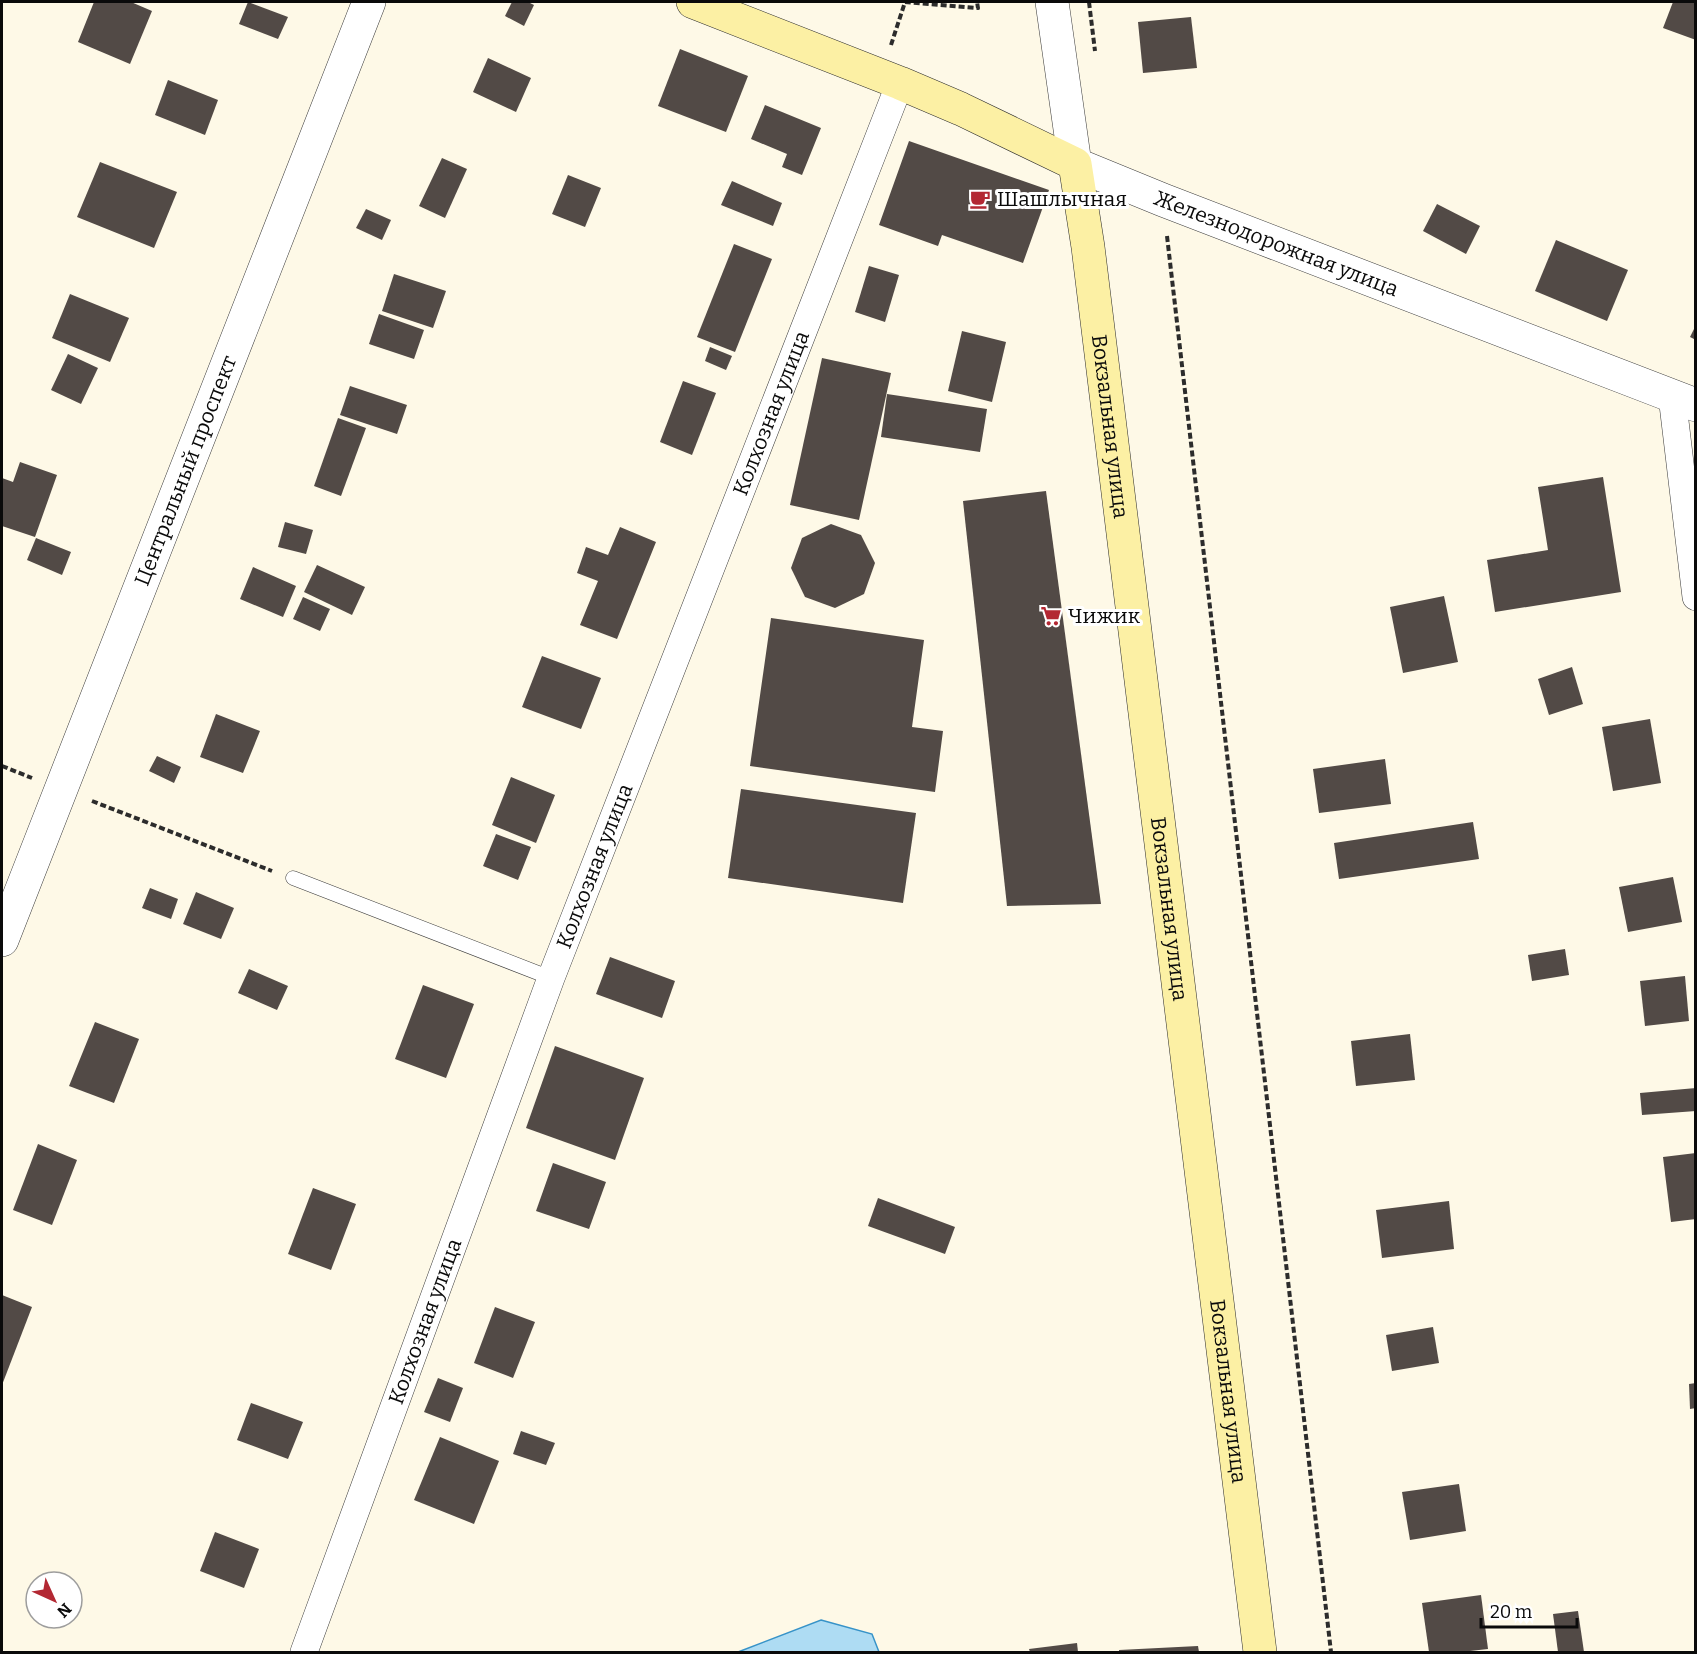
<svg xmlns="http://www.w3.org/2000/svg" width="1697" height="1654" viewBox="0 0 1697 1654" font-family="Bitter,serif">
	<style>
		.water { fill: #aedcf3; stroke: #3793c8; stroke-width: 1.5 }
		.building { fill: #524a46 }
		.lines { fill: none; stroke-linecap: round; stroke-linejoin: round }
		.service-casing { stroke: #3d3d3d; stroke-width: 15 }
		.minor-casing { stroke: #3d3d3d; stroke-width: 28 }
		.tertiary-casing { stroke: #3d3d3d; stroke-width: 34 }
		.secondary-casing { stroke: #2c2c2c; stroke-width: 34 }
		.path { stroke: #2c2c2c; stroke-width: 4; stroke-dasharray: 6 3; stroke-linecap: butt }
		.service { stroke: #fff; stroke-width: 14 }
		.minor { stroke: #fff; stroke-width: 27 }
		.tertiary { stroke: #fff; stroke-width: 33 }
		.secondary { stroke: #fcf0a4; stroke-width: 33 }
		.labels { text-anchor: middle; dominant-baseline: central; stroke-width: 6; stroke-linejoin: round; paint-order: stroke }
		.poi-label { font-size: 21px; fill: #0a0a0a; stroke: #fff; text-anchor: start }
		.street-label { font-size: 21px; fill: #0a0a0a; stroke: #fff }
	</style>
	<rect width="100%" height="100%" fill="#fef9e7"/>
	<!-- water -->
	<polygon class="water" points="821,1620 872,1634 879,1652 738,1652"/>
	<!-- building -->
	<g class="building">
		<polygon points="94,2 131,2 152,11 130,64 78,42"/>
		<polygon points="248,2 288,17 278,39 239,24"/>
		<polygon points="512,2 528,2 534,5 524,26 505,16"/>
		<polygon points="1673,2 1696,2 1696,40 1663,28"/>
		<polygon points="1191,17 1197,68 1143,73 1138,22"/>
		<polygon points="680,49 748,76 726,132 658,106"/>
		<polygon points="488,58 531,78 516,112 473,92"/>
		<polygon points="168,80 218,100 205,135 155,115"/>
		<polygon points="765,105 821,128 802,175 782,167 787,154 751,139"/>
		<polygon points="909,141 1049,190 1023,263 942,235 938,246 879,225"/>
		<polygon points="442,158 467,169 445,218 419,206"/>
		<polygon points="100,162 177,192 154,248 77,217"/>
		<polygon points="568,175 601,188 585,227 552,214"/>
		<polygon points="732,181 782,203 773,226 721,205"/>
		<polygon points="1437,204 1480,226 1466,254 1423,231"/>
		<polygon points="366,209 391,220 382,240 356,228"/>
		<polygon points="1556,240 1628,270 1607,321 1535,291"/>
		<polygon points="734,244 772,259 735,352 697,337"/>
		<polygon points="869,266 899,275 885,322 855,312"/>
		<polygon points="394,274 446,291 433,328 382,311"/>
		<polygon points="70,294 129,318 110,362 52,338"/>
		<polygon points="379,314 424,330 414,359 369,344"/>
		<polygon points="1696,325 1696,340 1690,337"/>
		<polygon points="962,331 1006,342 992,402 948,391"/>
		<polygon points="710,347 732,356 726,370 705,361"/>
		<polygon points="68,354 98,368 81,404 51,390"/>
		<polygon points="822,358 891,373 859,520 790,505"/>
		<polygon points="683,381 716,393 692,455 660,442"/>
		<polygon points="350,386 407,405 397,434 340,415"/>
		<polygon points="887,394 987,409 980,452 881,437"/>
		<polygon points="338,418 366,428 341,496 314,486"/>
		<polygon points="20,462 57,475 35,537 2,526 2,478 13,482"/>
		<polygon points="1603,477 1621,592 1495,612 1487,560 1548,550 1538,487"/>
		<polygon points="1046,491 1101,904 1007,906 963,501"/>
		<polygon points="285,522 313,530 306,554 278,547"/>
		<polygon points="831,524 861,535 875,563 864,594 835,608 805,597 791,568 802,538"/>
		<polygon points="620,527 656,542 617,639 580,625 598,581 577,573 586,547 608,555"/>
		<polygon points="36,538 71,552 62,575 27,560"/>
		<polygon points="317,565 365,587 352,615 304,592"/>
		<polygon points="253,567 296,586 283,617 240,599"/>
		<polygon points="1444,596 1458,662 1403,673 1390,607"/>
		<polygon points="303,597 330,609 320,631 293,619"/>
		<polygon points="771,618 924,640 912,727 943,731 935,792 750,766"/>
		<polygon points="542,656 601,678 581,729 522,707"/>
		<polygon points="1572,667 1583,704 1549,715 1538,679"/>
		<polygon points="216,714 260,731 243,773 200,757"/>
		<polygon points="1650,719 1661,783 1613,791 1602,727"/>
		<polygon points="157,756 181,767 174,783 149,771"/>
		<polygon points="1385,759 1391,804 1319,813 1313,769"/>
		<polygon points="511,777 555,795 536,843 492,825"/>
		<polygon points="741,789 916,813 903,903 728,878"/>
		<polygon points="1473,822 1479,859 1339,879 1334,843"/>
		<polygon points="496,834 531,847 518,880 483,866"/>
		<polygon points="1673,877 1682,922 1628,932 1619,887"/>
		<polygon points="150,888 178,899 171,919 142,908"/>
		<polygon points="196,892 234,908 221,939 183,924"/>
		<polygon points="1565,949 1569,975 1532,981 1528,955"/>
		<polygon points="610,957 675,981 662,1018 596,994"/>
		<polygon points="249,969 288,986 277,1010 238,993"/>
		<polygon points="1685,976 1689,1021 1645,1026 1640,981"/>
		<polygon points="423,985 474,1004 446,1078 395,1059"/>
		<polygon points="95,1022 139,1039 114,1103 69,1086"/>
		<polygon points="1410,1034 1415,1080 1356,1086 1351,1041"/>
		<polygon points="555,1046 644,1078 615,1160 526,1128"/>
		<polygon points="1696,1088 1696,1111 1642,1115 1640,1093"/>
		<polygon points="38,1144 77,1160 52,1225 13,1210"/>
		<polygon points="1696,1153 1696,1219 1671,1222 1663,1157"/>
		<polygon points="553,1163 606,1182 589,1229 536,1211"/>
		<polygon points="313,1188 356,1204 331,1270 288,1254"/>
		<polygon points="878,1198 955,1227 945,1254 868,1226"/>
		<polygon points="1449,1201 1454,1249 1382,1258 1376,1210"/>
		<polygon points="2,1295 32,1307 2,1385"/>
		<polygon points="495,1307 535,1322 513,1378 474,1363"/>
		<polygon points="1433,1327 1439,1363 1392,1371 1386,1335"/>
		<polygon points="438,1378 463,1388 450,1422 424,1412"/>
		<polygon points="1696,1383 1696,1408 1690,1409 1689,1384"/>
		<polygon points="251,1403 303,1422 288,1459 237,1440"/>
		<polygon points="521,1431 555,1443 546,1465 513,1454"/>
		<polygon points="440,1437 499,1461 474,1524 414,1500"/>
		<polygon points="1459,1484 1466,1531 1410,1540 1402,1492"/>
		<polygon points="215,1532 259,1549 244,1588 200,1571"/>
		<polygon points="1481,1595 1488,1649 1461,1652 1429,1652 1422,1603"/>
		<polygon points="1578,1611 1584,1652 1558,1652 1553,1614"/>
		<polygon points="1077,1643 1078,1652 1030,1652 1029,1649"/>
		<polygon points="1198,1646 1199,1652 1119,1652 1119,1650"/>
	</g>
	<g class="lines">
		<!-- service casing -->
		<g class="service-casing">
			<polyline id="service" points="293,878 551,978"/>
		</g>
		<!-- minor casing -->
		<g class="minor-casing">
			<g id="minor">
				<polyline points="1672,396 1696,597"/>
				<path id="s1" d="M304,1652l247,-674 349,-895"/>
			</g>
		</g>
		<!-- tertiary casing -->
		<g class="tertiary-casing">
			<g id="tertiary">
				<path id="s2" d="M1052,2l23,162 88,36 533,205"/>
				<path id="s3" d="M2,940l367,-938"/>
			</g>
		</g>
		<!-- secondary casing -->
		<g class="secondary-casing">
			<g id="secondary">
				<path id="s4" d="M693,2l207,81 61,26 114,55 13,83 172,1405"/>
			</g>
		</g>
		<!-- path -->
		<g class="path">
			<polyline points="1089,2 1095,51"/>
			<polyline points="891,45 905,2 978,8 977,2"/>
			<polyline points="1167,236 1331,1652"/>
			<polyline points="2,766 32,778"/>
			<polyline points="92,801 272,871"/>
		</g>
		<!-- service -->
		<use href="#service" class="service"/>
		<!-- minor -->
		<use href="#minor" class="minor"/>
		<!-- tertiary -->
		<use href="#tertiary" class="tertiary"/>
		<!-- secondary -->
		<use href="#secondary" class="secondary"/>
	</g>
	<!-- icons -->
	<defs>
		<g id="cafe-bare" transform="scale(1.62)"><path d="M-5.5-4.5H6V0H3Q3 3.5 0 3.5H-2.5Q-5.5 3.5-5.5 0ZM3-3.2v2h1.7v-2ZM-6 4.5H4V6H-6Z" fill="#b32833" stroke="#fff" stroke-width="2.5" paint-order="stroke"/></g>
		<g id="supermarket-bare" transform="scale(1.62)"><path d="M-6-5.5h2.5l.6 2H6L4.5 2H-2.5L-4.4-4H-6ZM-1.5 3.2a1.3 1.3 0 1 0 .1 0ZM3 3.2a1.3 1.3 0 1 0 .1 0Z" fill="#b32833" stroke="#fff" stroke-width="2.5" paint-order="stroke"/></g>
	</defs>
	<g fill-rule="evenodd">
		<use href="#cafe-bare" x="980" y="199"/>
		<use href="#supermarket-bare" x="1051" y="616"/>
	</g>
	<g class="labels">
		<!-- poi labels -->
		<g class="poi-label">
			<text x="997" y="199">Шашлычная</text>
			<text x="1068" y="616">Чижик</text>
		</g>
		<!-- street labels -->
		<g class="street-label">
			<text stroke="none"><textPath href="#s2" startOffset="380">Железнодорожная улица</textPath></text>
			<text stroke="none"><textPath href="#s1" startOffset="1324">Колхозная улица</textPath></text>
			<text stroke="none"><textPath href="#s4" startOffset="680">Вокзальная улица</textPath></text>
			<text stroke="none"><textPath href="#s3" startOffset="504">Центральный проспект</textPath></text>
			<text stroke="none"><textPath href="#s1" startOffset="838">Колхозная улица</textPath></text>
			<text stroke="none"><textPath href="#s4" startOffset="1166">Вокзальная улица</textPath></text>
			<text stroke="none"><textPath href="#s1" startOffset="352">Колхозная улица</textPath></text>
			<text stroke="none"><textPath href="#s4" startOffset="1652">Вокзальная улица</textPath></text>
		</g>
	</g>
	<!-- border -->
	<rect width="1697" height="1654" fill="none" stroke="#0a0a0a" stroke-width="6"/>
	<!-- north arrow -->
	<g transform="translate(54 1600) rotate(135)"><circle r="28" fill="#ffffff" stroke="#9d9d9d" stroke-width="1.5"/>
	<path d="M0-4.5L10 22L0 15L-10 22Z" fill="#b32833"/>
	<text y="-9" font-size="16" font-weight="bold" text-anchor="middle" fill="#0a0a0a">N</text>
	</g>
	<!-- scale -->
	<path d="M1481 1618v9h96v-9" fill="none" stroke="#0a0a0a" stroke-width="3"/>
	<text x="1490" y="1618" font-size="18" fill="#0a0a0a" stroke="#ffffff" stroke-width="4.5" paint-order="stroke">20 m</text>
</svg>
